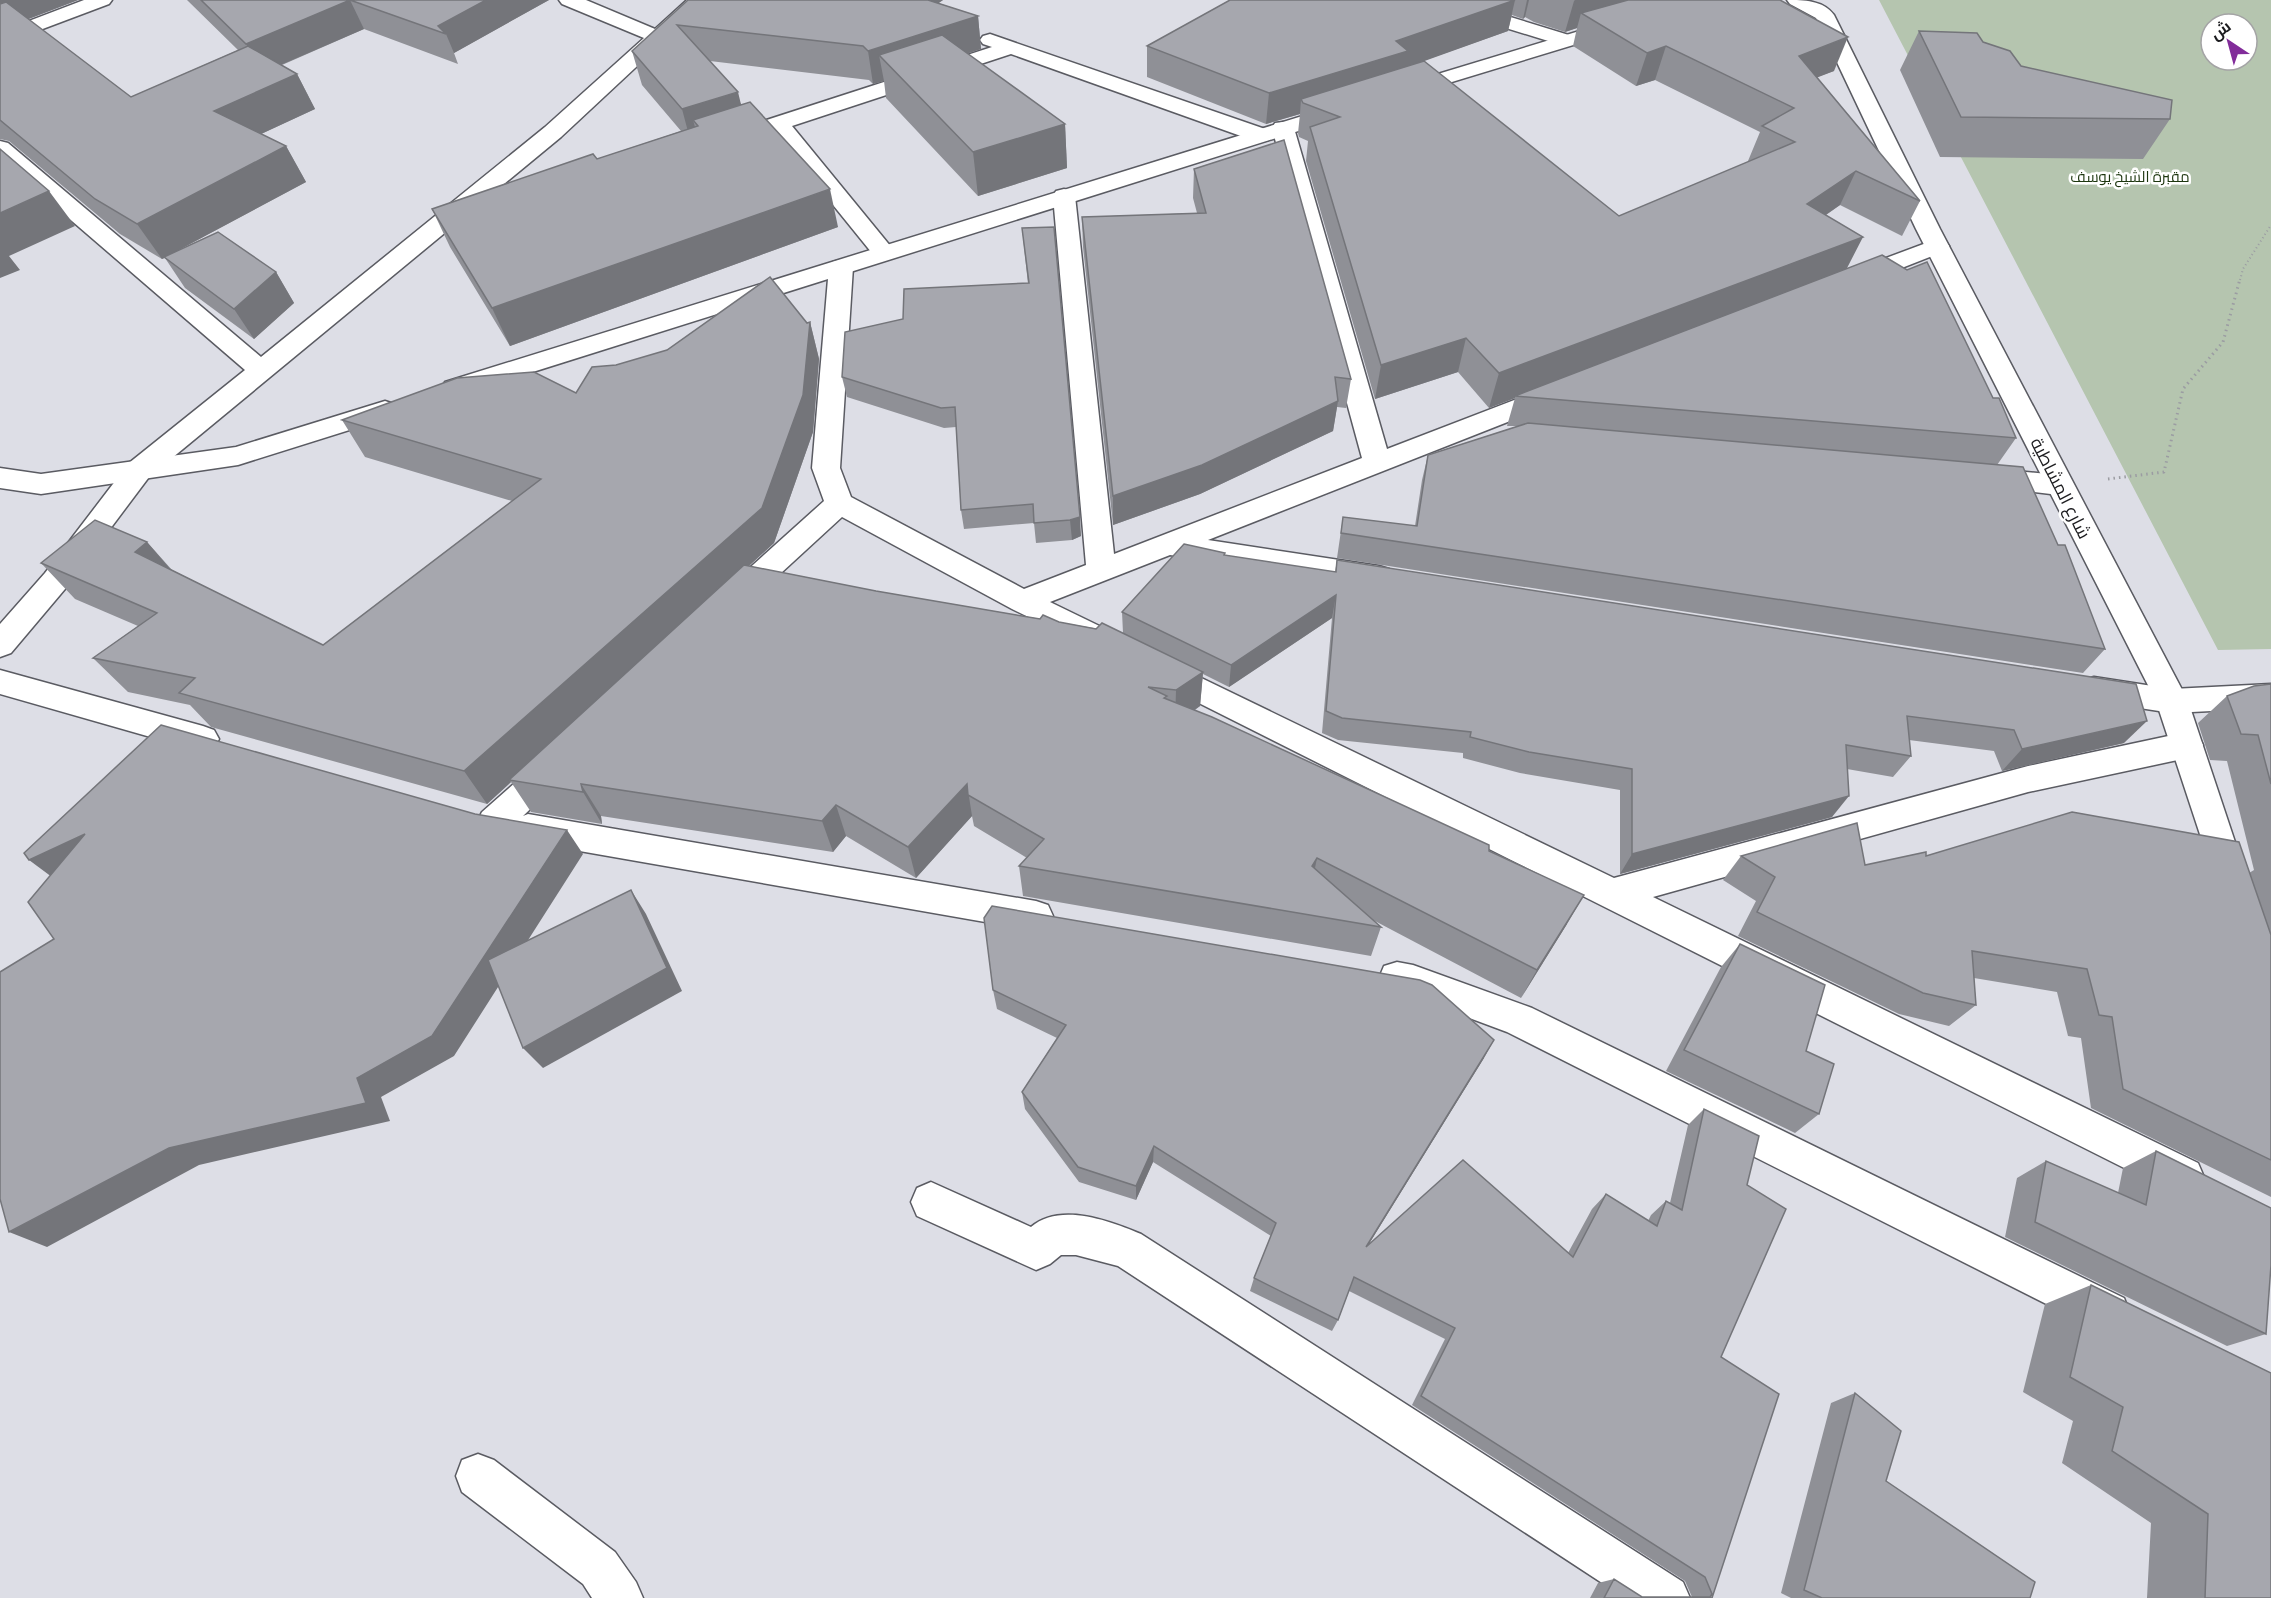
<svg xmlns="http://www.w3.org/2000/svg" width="2271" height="1598" viewBox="0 0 2271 1598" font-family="'Titillium Web',Cairo,sans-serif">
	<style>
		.green { fill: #b5c5af; fill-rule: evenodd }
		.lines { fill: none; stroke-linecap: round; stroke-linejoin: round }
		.street-casing { stroke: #5a5b62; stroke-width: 3 }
		.secondary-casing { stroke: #5a5b62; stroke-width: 3 }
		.path-far1 { stroke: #9b9ca2; stroke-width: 2; stroke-dasharray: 1 3; stroke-linecap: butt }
		.path { stroke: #9b9ca2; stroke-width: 3; stroke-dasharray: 1.5 4; stroke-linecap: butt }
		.street { fill: #fff; fill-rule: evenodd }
		.secondary { fill: #fff; fill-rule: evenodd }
		.wall { fill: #8f9096; fill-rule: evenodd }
		.shaded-wall { fill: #74757a }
		.building { fill: #a6a7ae; stroke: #74757a; stroke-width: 1.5 }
		.labels { text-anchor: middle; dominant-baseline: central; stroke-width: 5; stroke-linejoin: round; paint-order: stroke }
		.far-park-label { font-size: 15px; fill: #1d360f; stroke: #fff }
		.street-label { font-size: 18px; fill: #1b1b1e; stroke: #fff }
	</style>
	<rect width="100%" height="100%" fill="#dddee6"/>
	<!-- green -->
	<path class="green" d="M1879,0h392v649l-53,1zM2211,24h36v36h-36z"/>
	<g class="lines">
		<!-- street casing -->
		<g class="street-casing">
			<g id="street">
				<polygon points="84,0 112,0 109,4 0,45 0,32"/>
				<polygon points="559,0 586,0 655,29 687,0 708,0 561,137 149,477 65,589 11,653 0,657 0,624 45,573 129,463 245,370 0,159 0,141 8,143 261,357 545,127 644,38 562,4"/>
				<polygon points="1425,0 1455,0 1572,36 1575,40 1572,44 1558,44 1428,4"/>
				<polygon points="990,34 1268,130 1271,135 1268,140 1260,142 1252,140 1011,54 792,126 896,253 892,258 884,260 876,258 774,132 728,147 720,145 717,140 720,135 992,47 983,44 980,40 983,36"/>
				<polygon points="1283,122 1291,123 1294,128 1387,449 1543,389 1552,386 1561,389 1565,395 1561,401 1208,540 1379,566 1389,569 1394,577 1389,585 1379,588 1170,555 1050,602 1120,636 1124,644 1120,652 1109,656 1012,609 842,517 743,608 733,611 723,608 718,600 723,592 824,501 812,468 829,267 833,262 841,260 849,262 853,267 840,468 851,497 1024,589 1086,565 1053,196 1056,191 1064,189 1072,191 1075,196 1114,554 1362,458 1272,128 1275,123"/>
				<polygon points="1937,239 1945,241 1949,246 1945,251 1861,284 1852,286 1843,284 1840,279 1843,274"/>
				<polygon points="1984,468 2059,475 2069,478 2073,485 2069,492 2059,495 1974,485 1970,478 1974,471"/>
				<polygon points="1160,658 1614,878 2028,766 2187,732 2198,736 2203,745 2198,754 2187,758 2028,792 1653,897 2198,1163 2204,1177 2198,1191 2184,1197 2170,1191 1149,678 1145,670 1149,662"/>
				<polygon points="0,670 203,726 214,730 219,739 214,748 203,752 0,694"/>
				<polygon points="2094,677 2172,689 2271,684 2271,708 2172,713 2094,701 2083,698 2078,689 2083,680"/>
				<path d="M555,753l11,4 5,9 -5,9 -43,41 5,-2 508,87 12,4 5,11 -5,11 -12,4 -508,-89 -12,-4 -4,-12c-10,9 -17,10 -30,6l-5,-10 5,-10 62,-55z"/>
				<polygon points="1397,962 1413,965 1532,1008 2124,1298 2130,1313 2124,1328 2109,1334 2094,1328 1507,1032 1413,997 1384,990 1379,978 1384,966"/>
				<path d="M931,1182l100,45c29,-25 79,-6 110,7l542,348 7,16h-65l-507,-332 -42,-11h-15l-11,9 -14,6 -119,-54 -6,-14 6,-14z"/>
				<polygon points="478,1454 494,1460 615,1552 636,1582 643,1598 592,1598 583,1584 462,1492 456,1476 462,1460"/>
			</g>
		</g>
		<!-- secondary casing -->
		<g class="secondary-casing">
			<g id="secondary">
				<path d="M1787,0c17,0 36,0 47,15l106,214 248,472 60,180 -5,11 -12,4 -12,-4 -63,-191 -240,-472 -100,-211 -26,-14z"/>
				<polygon points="1619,19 1626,21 1629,25 1626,29 1409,95 1402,97 1395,95 1392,91 1395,87"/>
				<polygon points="1341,104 1349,105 1352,110 1349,115 463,394 454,397 445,394 441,388 445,382"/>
				<polygon points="385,401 394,404 398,410 394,416 238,465 41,494 0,488 0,468 41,474 236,447"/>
			</g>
		</g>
		<!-- path-far1 -->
		<polyline class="path-far1" points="2240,280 2243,269 2271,225"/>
		<!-- path -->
		<polyline class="path" points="2108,479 2164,472 2183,389 2223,342 2240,279"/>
		<!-- street -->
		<use href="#street" class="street"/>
		<!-- secondary -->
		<use href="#secondary" class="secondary"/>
	</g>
	<!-- wall -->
	<g class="wall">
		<polygon points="0,0 78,0 28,19 131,97 238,50 187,0 549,0 454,53 458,64 364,29 282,65 297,74 315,109 261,134 286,146 306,182 173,253 276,272 294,303 254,339 185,288 165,258 162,259 120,234 9,141 0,139"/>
		<polygon points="688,0 943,0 938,3 978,16 981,49 967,54 1065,124 1067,168 978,196 886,98 884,81 873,84 869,80 710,61 741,104 838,227 510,346 450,247 432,209 597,159 681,131 642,85 632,51"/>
		<path d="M1230,0h550l54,71 -17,6 103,124 -18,35 -62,-31 -14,10 21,53 146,130 23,40 -19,27 108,184 -22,24 -746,-115 6,-41 72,9 7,-46 6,-25 90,-29h-11l8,-28 -26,10 -31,-36 -83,27 -69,-238 2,-20 -9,-4 -1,-4 2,-19 -34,10 -119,-47v-31zM1512,15l11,4 2,-2 9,5 31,10 12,-4 -4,18 63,40 19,-6 105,52 -12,29h2l-131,55 -205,-152 94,-33z"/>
		<polygon points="1919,31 1983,42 2021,66 2170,119 2143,159 1940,157 1900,70"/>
		<polygon points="1194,169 1351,379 1346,408 1337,407 1333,431 1200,494 1113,525 1083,247 1082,217 1197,213 1193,198"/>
		<polygon points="1022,228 1081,536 1072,540 1036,543 1034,523 964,529 961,510 956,427 944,428 847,397 842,377 903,319 1028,284"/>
		<polygon points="810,322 819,359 813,432 774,543 749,566 876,591 1123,633 1122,612 1225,556 1335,572 1337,560 2124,743 2002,771 1994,751 1909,740 1911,756 1893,777 1847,769 1832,817 1620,874 1620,790 1520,773 1463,758 1463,753 1338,740 1322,733 1332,618 1229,687 1203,674 1200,706 1195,710 1489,851 1567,924 1521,998 1373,920 1381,927 1371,956 1023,896 1019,866 1027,858 974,826 972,816 916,878 846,836 833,852 601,816 602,824 531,812 511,782 487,804 211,727 190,705 128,692 93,658 138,626 75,599 41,563 147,542 172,570 323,645 512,501 365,457 342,420 576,393 616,365"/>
		<polygon points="2271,684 2271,1197 2091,1108 2081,1038 2068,1036 2057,992 1974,978 1976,1005 1949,1026 1899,1014 1738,936 1756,901 1723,880 1741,856 1865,865 1926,856 2249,873 2254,870 2227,761 2210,760 2198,723 2227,696"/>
		<polygon points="1740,944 1819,1114 1795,1133 1666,1071 1721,967"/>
		<polygon points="993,990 1484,1058 1368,1245 1568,1253 1592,1209 1606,1194 1648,1221 1651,1215 1666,1201 1670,1203 1688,1125 1704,1109 1747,1185 1721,1357 1712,1598 1590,1598 1598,1583 1614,1579 1642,1597 1692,1597 1685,1581 1412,1405 1445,1339 1349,1291 1338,1320 1332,1331 1250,1291 1254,1278 1271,1236 1153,1162 1136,1200 1079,1182 1025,1109 1022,1092 1057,1038 997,1009"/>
		<polygon points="2156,1151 2266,1334 2227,1346 2005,1237 2017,1178 2046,1161 2118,1193 2123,1168"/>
		<polygon points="2091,1285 2271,1598 2147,1598 2151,1523 2062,1463 2073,1421 2023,1392 2045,1304"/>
		<polygon points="1855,1393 1886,1481 2030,1598 1791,1598 1781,1593 1831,1403"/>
	</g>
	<!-- shaded-wall -->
	<g class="shaded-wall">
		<polygon points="0,0 78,0 0,30"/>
		<polygon points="350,0 364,29 262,73 246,44"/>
		<polygon points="486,0 549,0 454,53 446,34 438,26"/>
		<polygon points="927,0 943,0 929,10"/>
		<polygon points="1515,0 1508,31 1405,68 1301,99 1300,114 1266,124 1269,93 1396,41"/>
		<polygon points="1527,0 1529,0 1525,17 1523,19"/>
		<polygon points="1575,0 1680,0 1581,13 1577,28 1565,32 1574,1"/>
		<polygon points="978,16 981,49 899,76 879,55 884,81 873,84 868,51"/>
		<polygon points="1848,37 1834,71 1785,90 1799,56"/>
		<polygon points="1666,46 1655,80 1636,86 1647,53"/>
		<polygon points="297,74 315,109 235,146 214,111"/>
		<polygon points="738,92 746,125 693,120 699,141 691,143 682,109"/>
		<polygon points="1065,124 1067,168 978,196 973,152"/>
		<polygon points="286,146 306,182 162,259 137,224"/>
		<polygon points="1856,171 1840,205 1792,238 1807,204"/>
		<polygon points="830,189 838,227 510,346 492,308"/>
		<polygon points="49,191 75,226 9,256 20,270 0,278 0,213"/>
		<polygon points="1863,237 1845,272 1515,396 1515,398 1489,408 1499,373"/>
		<polygon points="276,272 294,303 254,339 234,309"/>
		<polygon points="810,322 819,359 813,432 774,543 513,781 509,780 511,782 487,804 464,771"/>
		<polygon points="1466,338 1458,372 1375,399 1381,365"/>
		<polygon points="1338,401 1333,431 1200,494 1113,525 1113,496"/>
		<polygon points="1080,517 1081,536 1072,540 1070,520"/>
		<polygon points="147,542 178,578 135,552"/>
		<polygon points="1336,595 1332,618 1229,687 1231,665"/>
		<polygon points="1203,672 1200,706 1175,723 1176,690"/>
		<polygon points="2147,721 2124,743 2002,771 2022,749"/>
		<polygon points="581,784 601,816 602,824 583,792"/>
		<polygon points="967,784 972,816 916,878 908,847"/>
		<polygon points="1849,796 1832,817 1620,874 1632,854"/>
		<polygon points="836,805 846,836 833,852 822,821"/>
		<polygon points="567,830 583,854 454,1056 381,1097 390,1121 199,1165 47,1247 9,1232 169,1148 357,1078"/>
		<polygon points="85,834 60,883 29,860"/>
		<polygon points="1317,858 1311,888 1312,866"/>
		<polygon points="631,890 646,914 682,991 543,1068 523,1048"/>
		<polygon points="1584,895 1567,924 1521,998 1537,970"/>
		<polygon points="1494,1040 1484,1058 1359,1260 1366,1247"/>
		<polygon points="1154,1146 1153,1162 1136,1200 1136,1186"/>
	</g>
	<!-- building -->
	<g class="building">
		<polygon points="201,0 486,0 438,26 446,34 350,0 246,44"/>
		<polygon points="688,0 928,0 978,16 868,51 863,46 677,25 738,92 682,109 632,51"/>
		<polygon points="1230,0 1515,0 1396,41 1408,51 1269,93 1147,46"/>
		<polygon points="1628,0 1780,0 1848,37 1799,56 1920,201 1856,171 1807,204 1863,237 1499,373 1466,338 1381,365 1310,127 1340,117 1303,103 1301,99 1424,61 1619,216 1795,142 1762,126 1794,108 1666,46 1647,53 1581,13"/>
		<polygon points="6,2 131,97 248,46 297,74 214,111 286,146 137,224 95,199 0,120 0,4"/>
		<polygon points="1919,31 1977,33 1983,42 2010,51 2021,66 2172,100 2170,119 1961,117"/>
		<polygon points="942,35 1065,124 973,152 879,55"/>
		<polygon points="750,102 830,189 492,308 432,209 593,154 597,159 698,126 693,120"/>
		<polygon points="1284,140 1351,379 1335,377 1338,401 1202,465 1113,496 1082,217 1206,213 1194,169"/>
		<polygon points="0,149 49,191 0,213"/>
		<polygon points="1054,227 1080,517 1070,520 1034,523 1033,504 961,510 955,407 941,408 842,377 845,332 903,319 904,289 1029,283 1022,228"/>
		<polygon points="218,232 276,272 234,309 164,257"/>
		<polygon points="1882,255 1907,270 1927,262 1993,398 1999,398 2016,438 1515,396"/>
		<polygon points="770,277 807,323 810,322 803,395 762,508 464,771 179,693 195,678 93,658 157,613 41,563 95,520 147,542 135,552 323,645 541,479 342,420 457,378 534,372 576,393 592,367 616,365 667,350"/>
		<polygon points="1528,423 2023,467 2058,545 2065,545 2105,649 1341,533 1343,517 1417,526 1428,455"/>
		<polygon points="1184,544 1225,553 1224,555 1336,572 1337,560 2136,684 2147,721 2022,749 2014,730 1907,716 1911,756 1846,745 1849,796 1632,854 1632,769 1529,752 1470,737 1471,732 1342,718 1326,711 1336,595 1231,665 1122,612"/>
		<polygon points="744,565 876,591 1040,619 1043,615 1059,622 1096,629 1102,623 1203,672 1176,690 1148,687 1167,696 1164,698 1212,717 1489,845 1489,851 1584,895 1537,970 1317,858 1312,866 1381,927 1019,866 1044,839 968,795 967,784 908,847 836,805 822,821 581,784 583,792 509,780"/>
		<polygon points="2271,684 2271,784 2258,735 2241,734 2227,696 2254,686"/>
		<polygon points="161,725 475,814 567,830 432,1036 357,1078 366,1103 169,1148 9,1232 0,1199 0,972 54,939 28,902 85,834 29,860 24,853"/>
		<polygon points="2072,812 2239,842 2271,935 2271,1160 2123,1089 2112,1017 2099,1015 2087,969 1972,951 1976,1005 1923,993 1757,912 1775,877 1741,856 1857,823 1865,865 1926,852 1926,856"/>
		<polygon points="631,890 667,968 523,1048 488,960"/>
		<polygon points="992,906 1420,980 1432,985 1494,1040 1366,1247 1463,1160 1573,1257 1606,1194 1657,1226 1666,1201 1682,1210 1704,1109 1759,1136 1747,1185 1786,1209 1721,1357 1779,1394 1712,1598 1604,1598 1614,1579 1642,1597 1710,1597 1712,1594 1705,1577 1421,1396 1455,1328 1354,1277 1338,1320 1254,1278 1276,1223 1154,1146 1136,1186 1078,1167 1022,1092 1066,1025 993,990 984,918"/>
		<polygon points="1740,944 1825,985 1806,1051 1834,1064 1819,1114 1684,1050"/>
		<polygon points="2156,1151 2271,1208 2271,1265 2266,1334 2035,1222 2046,1161 2146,1205"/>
		<polygon points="2091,1285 2271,1373 2271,1598 2205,1598 2208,1514 2112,1451 2123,1407 2070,1377"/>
		<polygon points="1855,1393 1901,1431 1886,1481 2035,1582 2030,1598 1822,1598 1804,1590"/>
	</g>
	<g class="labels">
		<!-- far-park labels -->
		<g class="far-park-label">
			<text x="2130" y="176">مقبرة الشيخ يوسف</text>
		</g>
		<!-- street labels -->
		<g class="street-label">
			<text transform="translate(2061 488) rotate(63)">شارع المشاطية</text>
		</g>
	</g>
	<!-- north arrow -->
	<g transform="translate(2229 42) rotate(324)"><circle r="28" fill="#ffffff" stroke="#a4a4a5" stroke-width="1.5"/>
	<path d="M0-4.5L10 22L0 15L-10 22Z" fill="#822c9a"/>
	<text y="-9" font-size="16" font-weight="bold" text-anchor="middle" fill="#1b1b1e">ش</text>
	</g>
</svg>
